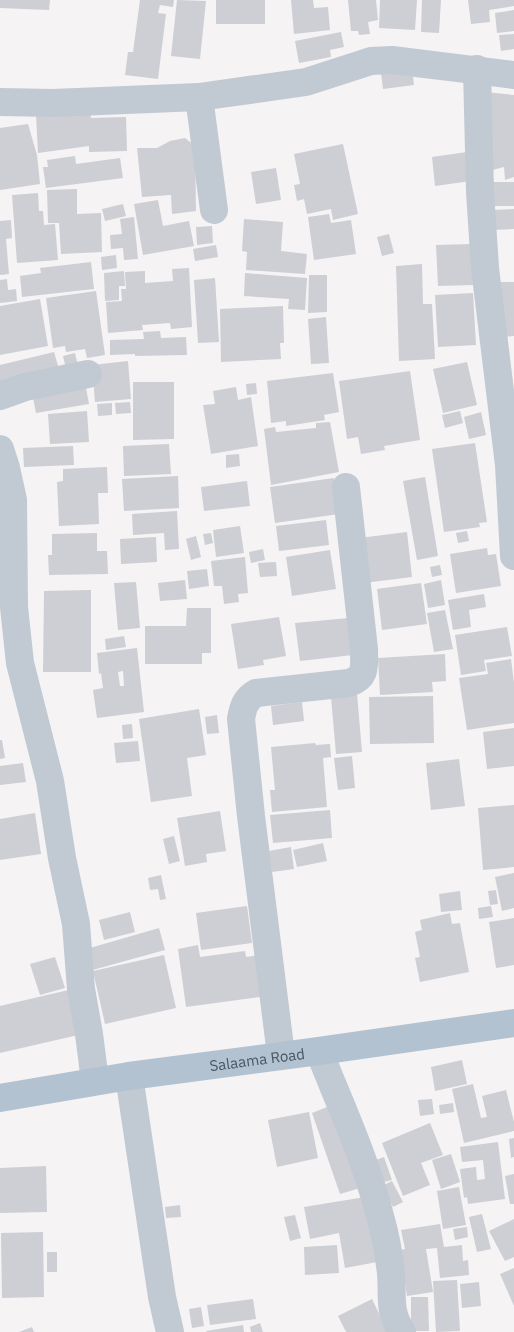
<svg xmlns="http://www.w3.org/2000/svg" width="514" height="1332" viewBox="0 0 514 1332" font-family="'IBM Plex Sans',sans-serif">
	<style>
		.building { fill: #cdcfd5; fill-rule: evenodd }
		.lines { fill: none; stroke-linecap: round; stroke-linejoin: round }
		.minor { stroke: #c1cad2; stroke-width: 28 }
		.major { stroke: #b3c2d1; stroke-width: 28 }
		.labels { text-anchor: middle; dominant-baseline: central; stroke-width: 4; stroke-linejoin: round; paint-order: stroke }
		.street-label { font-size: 15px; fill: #4a5661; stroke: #fff }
	</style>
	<rect width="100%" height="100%" fill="#f5f3f3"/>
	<!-- building -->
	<g class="building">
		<polygon points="0,0 50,0 49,10 0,8"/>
		<polygon points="140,0 174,0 173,7 160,5 158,13 166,14 158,79 125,75 128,52 133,52"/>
		<polygon points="177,0 206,1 200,59 171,56"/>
		<rect x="216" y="0" width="49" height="24"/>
		<polygon points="291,0 313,0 314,8 328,7 330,30 294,34"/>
		<polygon points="348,0 376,0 378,20 368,22 370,34 359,35 358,31 351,31"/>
		<polygon points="380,0 417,0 415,30 379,28"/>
		<polygon points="422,0 441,0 439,33 421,32"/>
		<polygon points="468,0 514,0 514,6 489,10 490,22 471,24"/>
		<polygon points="514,10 514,31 497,33 495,13"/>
		<polygon points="341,32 344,47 330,50 331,57 299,63 295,41"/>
		<polygon points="514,34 514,49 501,51 499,35"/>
		<polygon points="412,69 414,85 383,89 381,73"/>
		<polygon points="485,92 514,95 514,177 505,180 504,167 489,171"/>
		<polygon points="90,109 91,118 126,117 127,151 89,152 89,146 38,153 36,115"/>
		<polygon points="28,124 37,155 40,184 0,190 0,128"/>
		<polygon points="185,138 195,146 196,211 172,214 171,195 142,197 137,148 157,148 170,141"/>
		<polygon points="343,144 358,214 333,220 331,209 307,214 304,199 297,201 294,185 300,184 294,154"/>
		<polygon points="474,151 478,180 435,186 432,157"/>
		<polygon points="75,156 76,164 120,158 123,178 46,188 43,167 48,167 47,160"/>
		<polygon points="276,168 281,200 256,204 251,172"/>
		<rect x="490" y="182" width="24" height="24"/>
		<polygon points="77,189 77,214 101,213 102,252 61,254 59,223 48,223 47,190"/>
		<polygon points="38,193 39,211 43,211 44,225 55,224 58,260 17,263 12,195"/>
		<polygon points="158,200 163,226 189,221 194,246 143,255 134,204"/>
		<polygon points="123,204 126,216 105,221 102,209"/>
		<polygon points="514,209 514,229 492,230 492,210"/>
		<polygon points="329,214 331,223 351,220 356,254 314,260 308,217"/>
		<polygon points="134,217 138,259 124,260 123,248 111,249 110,235 122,234 120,219"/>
		<polygon points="244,219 283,222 281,251 307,254 305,274 246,270 247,252 242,251"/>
		<polygon points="11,220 12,238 6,239 9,274 0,275 0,221"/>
		<polygon points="212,226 213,243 197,245 196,227"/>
		<polygon points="389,234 394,253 382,256 377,237"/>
		<polygon points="472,244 474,285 438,286 436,245"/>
		<polygon points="216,245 218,257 195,261 193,249"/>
		<polygon points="116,255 117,268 102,270 101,257"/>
		<polygon points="91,262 94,289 22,297 20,276 41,273 40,268"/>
		<polygon points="422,264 423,304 432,304 435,359 399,361 396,266"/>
		<polygon points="189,268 192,327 171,329 170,323 142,325 143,330 108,333 106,302 122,301 121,289 126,289 125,272 145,271 145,283 173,281 172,269"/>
		<polygon points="124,271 125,286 119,286 119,300 105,301 104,273"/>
		<polygon points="245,273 307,278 305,310 288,309 289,299 244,296"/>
		<polygon points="309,275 327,275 327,312 308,313"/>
		<polygon points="215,278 219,342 198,343 194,280"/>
		<polygon points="7,279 8,290 16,289 17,301 0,303 0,280"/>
		<polygon points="500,282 514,282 514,336 502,337"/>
		<polygon points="96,291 105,355 87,358 85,349 66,352 65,346 53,348 46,298"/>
		<polygon points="473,293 476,345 438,347 435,295"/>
		<polygon points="40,299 48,346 0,355 0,306"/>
		<polygon points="283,306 284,343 280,343 281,359 221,362 220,309"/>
		<polygon points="326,317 329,363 311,364 308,319"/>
		<polygon points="160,331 161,338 186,337 187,355 135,356 135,354 110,355 110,340 144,339 143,332"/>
		<polygon points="54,352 59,369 0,383 0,365"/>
		<polygon points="75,353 78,366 66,369 63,356"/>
		<polygon points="128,361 131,399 95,402 92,365"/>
		<polygon points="467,362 477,405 443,413 433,369"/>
		<polygon points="410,371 420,440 384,446 385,450 361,454 358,437 347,439 339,381"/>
		<polygon points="333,373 339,412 324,415 325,420 286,426 286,421 271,423 267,381"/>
		<polygon points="84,377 89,404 36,413 31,387"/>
		<polygon points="133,382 174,382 174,439 133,440"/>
		<polygon points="256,383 257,394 247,395 246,384"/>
		<polygon points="236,387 238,400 251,397 258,446 211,454 203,405 215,404 213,391"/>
		<polygon points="130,402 131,413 116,414 115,403"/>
		<polygon points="112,403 112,415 98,416 97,404"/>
		<polygon points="87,411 89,442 50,444 48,414"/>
		<polygon points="460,411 463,423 445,428 442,415"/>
		<polygon points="481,412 486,435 469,439 464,417"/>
		<polygon points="330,422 339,472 271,485 264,429 275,427 276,432 316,428 316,423"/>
		<polygon points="475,443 487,522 479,523 480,527 444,532 432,449"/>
		<polygon points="169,444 171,474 124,476 123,446"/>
		<polygon points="73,446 74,465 24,467 23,448"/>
		<polygon points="239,454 240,466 226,468 226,455"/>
		<polygon points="107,467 108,493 98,493 99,524 59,526 57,482 63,481 63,469"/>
		<polygon points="178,476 179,508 124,511 122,479"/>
		<polygon points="425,477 438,556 417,560 403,481"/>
		<polygon points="334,478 339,514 275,523 270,487"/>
		<polygon points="247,481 250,506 204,511 201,487"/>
		<polygon points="177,511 179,549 165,550 164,533 133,535 132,514"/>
		<polygon points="326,520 329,545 279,551 276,526"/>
		<polygon points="240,526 244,553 216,557 213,530"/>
		<polygon points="467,531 469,541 458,543 456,533"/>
		<polygon points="407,532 412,577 364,583 359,538"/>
		<polygon points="97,533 97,551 107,551 108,574 49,575 48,555 52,555 52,534"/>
		<polygon points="211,533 213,543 205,545 203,534"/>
		<polygon points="196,536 201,557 191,560 186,539"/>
		<polygon points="156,537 157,562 121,564 120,539"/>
		<polygon points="487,548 488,555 496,554 501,586 456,593 450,554"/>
		<polygon points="263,549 265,560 251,563 249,552"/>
		<polygon points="330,550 336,589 292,596 286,557"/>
		<polygon points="245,557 248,593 238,594 239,602 224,604 222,586 214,586 211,561"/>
		<polygon points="276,562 277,576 260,577 258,563"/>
		<polygon points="440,565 442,575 432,577 430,567"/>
		<polygon points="207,569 209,586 189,589 187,571"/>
		<polygon points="185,580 187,599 160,601 158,583"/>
		<polygon points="441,580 445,605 428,608 424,584"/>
		<polygon points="136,582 140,628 118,630 114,583"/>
		<polygon points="421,583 427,624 382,630 377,589"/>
		<polygon points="91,590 91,672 43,672 44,591"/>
		<polygon points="484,594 486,607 469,610 471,627 453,630 448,600"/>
		<polygon points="187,608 211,608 211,653 202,653 202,664 145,664 145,626 186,626"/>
		<polygon points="445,610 453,649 434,652 427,613"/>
		<polygon points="279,617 286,656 263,660 264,665 238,669 231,624"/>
		<polygon points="349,618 353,655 300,661 295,623"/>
		<polygon points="507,627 512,656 484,660 486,671 461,675 455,635"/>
		<polygon points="124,636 126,647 106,650 105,639"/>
		<path d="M137,648l7,64 -47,6 -4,-28 10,-2 -2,-15 -2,1 -2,-21zM123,671l1,15h-4l-2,-14z"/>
		<polygon points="445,654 446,681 432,682 433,692 380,695 378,658"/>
		<polygon points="511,659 514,683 514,723 467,730 459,678 488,674 486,663"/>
		<polygon points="357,694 362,752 336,754 331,697"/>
		<polygon points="433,696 434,743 370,744 369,697"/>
		<polygon points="302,702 304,721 273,725 271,706"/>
		<polygon points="199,709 206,755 187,758 192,796 151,802 139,719"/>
		<polygon points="217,715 219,733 207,734 205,717"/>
		<polygon points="132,724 133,738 123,739 122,725"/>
		<polygon points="514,728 514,766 487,769 483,732"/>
		<polygon points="0,740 2,740 5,758 0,759"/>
		<polygon points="138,741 140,761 116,763 114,743"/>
		<polygon points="315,743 316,745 330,744 331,757 323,758 327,807 272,812 270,790 275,790 271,747"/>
		<polygon points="352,756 355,788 338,790 334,758"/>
		<polygon points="459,759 465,806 431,810 426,763"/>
		<polygon points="23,763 26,782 0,785 0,766"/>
		<polygon points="514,805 514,867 483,870 478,808"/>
		<polygon points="330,810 332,838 273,843 270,815"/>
		<polygon points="220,811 226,851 206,854 207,862 185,866 177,818"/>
		<polygon points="35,813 41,854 0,860 0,819"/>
		<polygon points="174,836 180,861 169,864 163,839"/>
		<polygon points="323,843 327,861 297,867 293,850"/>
		<polygon points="291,847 294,869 272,872 269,851"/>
		<polygon points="514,873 514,908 502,911 495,877"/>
		<polygon points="161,875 166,899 160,900 158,889 150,890 148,878"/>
		<polygon points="496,890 498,904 490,905 488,891"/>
		<polygon points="460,891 462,910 441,912 439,894"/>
		<polygon points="247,906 252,943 201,950 196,913"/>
		<polygon points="491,906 493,917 479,919 478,908"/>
		<polygon points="130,912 135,932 104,940 99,920"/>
		<polygon points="450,913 452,924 460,923 469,972 420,982 415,958 420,957 415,932 422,930 420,920"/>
		<polygon points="514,918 514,965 496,968 489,922"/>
		<polygon points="159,928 165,950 89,971 83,950"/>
		<polygon points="198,945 200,957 245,951 246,957 260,955 266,996 186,1007 178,949"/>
		<polygon points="164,955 176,1008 105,1024 93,971"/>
		<polygon points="55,957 65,988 40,995 30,964"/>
		<polygon points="77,988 87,1033 0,1053 0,1006"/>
		<polygon points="462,1060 467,1084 435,1091 431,1067"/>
		<polygon points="473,1084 481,1118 487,1117 482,1096 506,1090 514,1122 514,1131 464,1143 452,1089"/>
		<polygon points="432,1099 434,1114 420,1116 418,1100"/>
		<polygon points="453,1103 454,1112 440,1114 439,1105"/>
		<polygon points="332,1105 367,1186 340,1194 312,1113"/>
		<polygon points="309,1112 318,1158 277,1167 268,1120"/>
		<polygon points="430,1123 443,1155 421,1163 430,1185 403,1196 382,1143"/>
		<polygon points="514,1138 514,1157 511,1158 509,1139"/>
		<polygon points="498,1142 505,1199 468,1204 467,1197 464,1198 460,1169 476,1167 477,1180 485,1179 483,1160 462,1162 460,1147"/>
		<polygon points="451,1154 460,1182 441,1189 432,1160"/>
		<polygon points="384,1157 392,1180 380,1183 373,1161"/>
		<polygon points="46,1166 47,1212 0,1213 0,1168"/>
		<polygon points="514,1174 514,1204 510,1204 505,1176"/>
		<polygon points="392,1181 403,1202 393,1207 382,1186"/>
		<polygon points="459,1187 466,1225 443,1229 437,1191"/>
		<polygon points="365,1197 377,1262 345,1268 339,1233 310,1239 304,1207"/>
		<polygon points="180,1205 181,1217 166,1218 165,1207"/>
		<polygon points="482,1214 491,1249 477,1252 469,1217"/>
		<polygon points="295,1215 301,1238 290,1241 284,1217"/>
		<polygon points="514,1219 514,1257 505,1261 489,1231"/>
		<polygon points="440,1224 444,1247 462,1245 463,1261 468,1260 469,1275 440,1278 437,1248 426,1249 433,1292 407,1296 400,1250 405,1249 401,1230"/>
		<polygon points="467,1227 468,1237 455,1240 453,1229"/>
		<polygon points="43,1232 44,1297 2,1298 1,1233"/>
		<polygon points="337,1245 339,1273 305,1275 304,1247"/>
		<rect x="47" y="1252" width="10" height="20"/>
		<polygon points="514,1268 514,1306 500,1274"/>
		<polygon points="457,1280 460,1331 436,1332 433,1281"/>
		<polygon points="479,1282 481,1306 462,1308 460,1284"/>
		<polygon points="411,1297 428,1297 429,1331 411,1331"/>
		<polygon points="253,1299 256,1319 210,1325 207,1305"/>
		<polygon points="372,1299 388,1332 346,1332 338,1316"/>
		<polygon points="201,1307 204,1326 192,1328 189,1309"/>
		<polygon points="260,1323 263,1332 251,1332 250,1327"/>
		<polygon points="243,1325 244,1332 207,1332 206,1331"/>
		<polygon points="32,1327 34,1332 19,1332"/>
	</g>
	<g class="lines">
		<!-- minor -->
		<g class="minor">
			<polyline points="477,69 480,192 485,268 509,465 514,556"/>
			<polyline points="199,97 214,210"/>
			<polyline points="0,102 53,103 199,97 306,82 371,61 392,60 514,75"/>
			<polyline points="0,396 25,387 88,374"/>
			<polyline points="0,449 6,468 13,500 14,607 20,663 50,781 62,858 76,924 81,989 89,1034 95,1081"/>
			<path d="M319,1051c22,56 48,111 62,169 5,17 8,36 10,53 2,23 -3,38 11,59"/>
			<path d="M281,1055l-30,-239 -10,-97c2,-11 4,-20 15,-26l93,-10c18,-6 15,-17 15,-34l-18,-162"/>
			<polyline points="129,1076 162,1297 170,1332"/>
		</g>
		<!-- major -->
		<path class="major" id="s1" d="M0,1098l129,-22 190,-25 195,-28"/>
	</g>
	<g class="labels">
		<!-- street labels -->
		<g class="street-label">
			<text stroke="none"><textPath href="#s1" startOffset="260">Salaama Road</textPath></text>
		</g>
	</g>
</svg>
